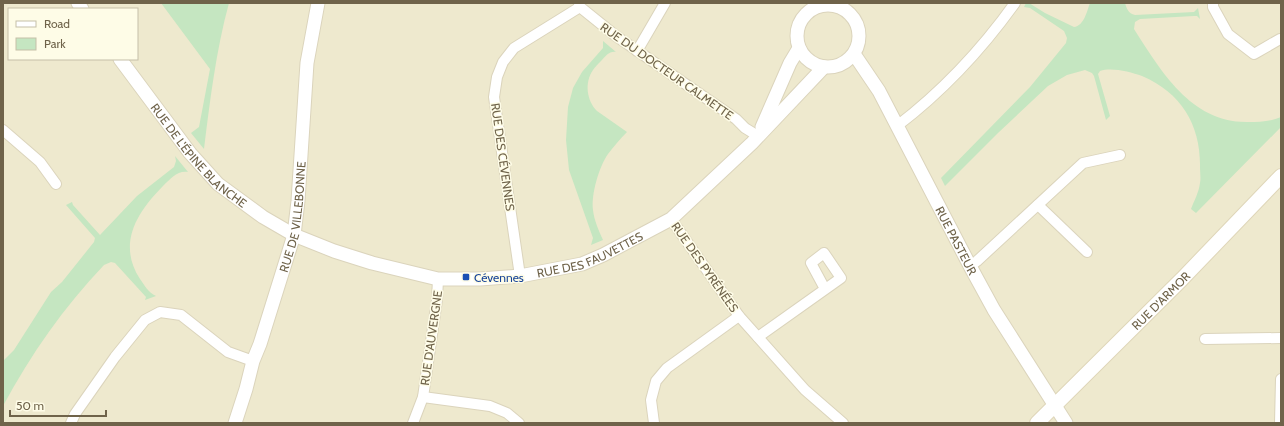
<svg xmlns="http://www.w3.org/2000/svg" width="1284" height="426" viewBox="0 0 1284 426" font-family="Cabin,sans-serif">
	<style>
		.residential { fill: #eee9ce; fill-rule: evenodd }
		.green { fill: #c5e6c1 }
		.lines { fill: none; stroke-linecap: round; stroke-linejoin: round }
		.minor-casing { stroke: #dbd4bc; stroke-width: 12 }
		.tertiary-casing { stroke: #dbd4bc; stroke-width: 15 }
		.secondary-casing { stroke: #dfd6b9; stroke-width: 16 }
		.minor { stroke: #fff; stroke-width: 10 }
		.tertiary { stroke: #fff; stroke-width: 13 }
		.secondary { stroke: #fff; stroke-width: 14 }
		.transit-dot { fill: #1a4fb4; stroke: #fefce7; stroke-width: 1.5 }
		.labels { text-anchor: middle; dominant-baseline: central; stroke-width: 3; stroke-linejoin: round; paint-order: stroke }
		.street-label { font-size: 12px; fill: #6f634a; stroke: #fefce7 }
		.transit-label { font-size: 12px; fill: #164399; stroke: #fefce7; text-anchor: start }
	</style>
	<rect width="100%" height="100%" fill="#faf8e1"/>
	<!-- residential -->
	<path class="residential" d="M3,3h1278v420h-1278zM9,9h128v50h-128z"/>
	<!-- green -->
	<g class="green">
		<path d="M161,3h68c-13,47 -19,98 -25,146l-13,-16 8,-6 11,-58z"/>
		<path d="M1026,3h3l16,10 29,14c10,-1 13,-16 16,-24h35c2,6 3,10 10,12l59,-3 4,-4 2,11 -3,-3h-3l-54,3 -5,3 -1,7c27,42 57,94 114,93 11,0 22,0 33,-5v10l-85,86 -5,-4c3,-8 8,-17 9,-26 1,-5 0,-10 0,-15 1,-42 -18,-75 -58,-92 -12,-4 -30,-9 -42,-5l-2,3 12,42 -4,4 -12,-44 -2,-3 -7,-3 -18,5 -19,11 -50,47 -53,53 -4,-8 89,-91 36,-44 1,-5 -3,-7 -34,-23 -6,-1z"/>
		<path d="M603,41l13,11c-7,-1 -10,4 -15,9 -3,3 -6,6 -8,9 -9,13 -6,31 4,41l30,21c-7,7 -13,14 -19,22 -9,13 -17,40 -15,56 1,10 6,21 10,30l-12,5 2,-7 -24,-68 -3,-30 2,-33 5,-19 9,-16 21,-24z"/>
		<path d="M175,156l13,16c-10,-2 -18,7 -25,14 -26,26 -46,58 -23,93 5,7 8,13 16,17l-11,4 1,-3 -31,-34 -4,-1 -7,3c-40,42 -73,89 -101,141v-45l11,-11 37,-58 11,-10 32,-40 1,-4 -29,-33 6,-3 1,3 27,30 37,-39 37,-29 2,-6z"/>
	</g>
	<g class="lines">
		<!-- minor casing -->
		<g class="minor-casing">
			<g id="minor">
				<polyline points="579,3 580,7 616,36 736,119 745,128 758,136"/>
				<polyline points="1213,3 1213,7 1228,34 1254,54 1280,39"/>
				<polyline points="637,51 665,3"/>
				<path d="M897,126c46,-35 85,-77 118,-123"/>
				<polyline points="3,130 40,162 56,184"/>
				<polyline points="1038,205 1087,252"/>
				<polyline points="671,219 739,316 805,390 843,423"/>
				<polyline points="970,266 977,261 1083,163 1120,155"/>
				<polyline points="520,276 494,97 497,77 503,62 514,48 580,7"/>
				<polyline points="758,337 841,278 824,253 811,263 825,289"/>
				<polyline points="1205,339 1281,338"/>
				<polyline points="423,397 490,406 507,413 519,423"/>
				<polyline points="71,423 75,414 115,357 145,320 160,312 181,315 228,352 253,361"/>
				<polyline points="413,423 423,397 437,300 438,279"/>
				<polyline points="654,423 651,400 656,381 667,368 739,316"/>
				<polyline points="1280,423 1281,379"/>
			</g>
		</g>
		<!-- tertiary casing -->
		<g class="tertiary-casing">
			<g id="tertiary">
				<polyline points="78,3 82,9"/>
				<circle cx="828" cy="36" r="31"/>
				<path id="s1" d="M854,54l25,37 91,175 24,44 72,113"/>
				<path id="s2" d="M120,59l70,94 28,31 45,33 31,18 40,16 38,12 66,16h42l40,-3 62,-12 21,-9 68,-36 81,-76 72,-76"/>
				<polyline points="762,127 790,63 799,48"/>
				<path id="s3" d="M235,423l11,-34 7,-28 7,-17 34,-109 4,-34 9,-138 11,-60"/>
			</g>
		</g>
		<!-- secondary casing -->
		<g class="secondary-casing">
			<g id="secondary">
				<path id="s4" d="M1037,423l145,-144 99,-103"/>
			</g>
		</g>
		<!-- minor -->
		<use href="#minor" class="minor"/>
		<!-- tertiary -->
		<use href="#tertiary" class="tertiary"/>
		<!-- secondary -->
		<use href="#secondary" class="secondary"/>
	</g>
	<!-- markers -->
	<rect class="transit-dot" x="462" y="273" width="8" height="8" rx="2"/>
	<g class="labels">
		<!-- street labels -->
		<g class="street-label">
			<text transform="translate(667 71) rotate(35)">RUE DU DOCTEUR CALMETTE</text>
			<text stroke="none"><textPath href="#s2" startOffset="125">RUE DE L'ÉPINE BLANCHE</textPath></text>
			<text transform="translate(503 157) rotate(82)">RUE DES CÉVENNES</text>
			<text stroke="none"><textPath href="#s3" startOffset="215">RUE DE VILLEBONNE</textPath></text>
			<text stroke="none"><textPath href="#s1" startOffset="213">RUE PASTEUR</textPath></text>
			<text stroke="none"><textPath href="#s2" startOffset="557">RUE DES FAUVETTES</textPath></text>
			<text transform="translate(705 267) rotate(55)">RUE DES PYRÉNÉES</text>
			<text stroke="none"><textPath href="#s4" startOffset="174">RUE D'ARMOR</textPath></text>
			<text transform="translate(431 338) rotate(-82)">RUE D'AUVERGNE</text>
		</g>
		<!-- transit labels -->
		<g class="transit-label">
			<text x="474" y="277">Cévennes</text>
		</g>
	</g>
	<!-- border -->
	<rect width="1284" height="426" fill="none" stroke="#6f634a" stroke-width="8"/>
	<!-- legend -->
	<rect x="8" y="8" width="130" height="52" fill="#fefce7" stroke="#c5bfa8"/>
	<rect x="16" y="21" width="20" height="6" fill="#ffffff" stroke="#c5bfa8"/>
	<text x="44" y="28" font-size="12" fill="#6f634a">Road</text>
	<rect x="16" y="38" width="20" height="12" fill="#c5e6c1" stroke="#c5bfa8"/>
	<text x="44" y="48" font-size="12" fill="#6f634a">Park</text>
	<!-- scale -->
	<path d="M10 410v6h96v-6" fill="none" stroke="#6f634a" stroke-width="2"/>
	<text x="16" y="410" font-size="12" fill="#6f634a" stroke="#fefce7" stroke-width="3" paint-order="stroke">50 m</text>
</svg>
